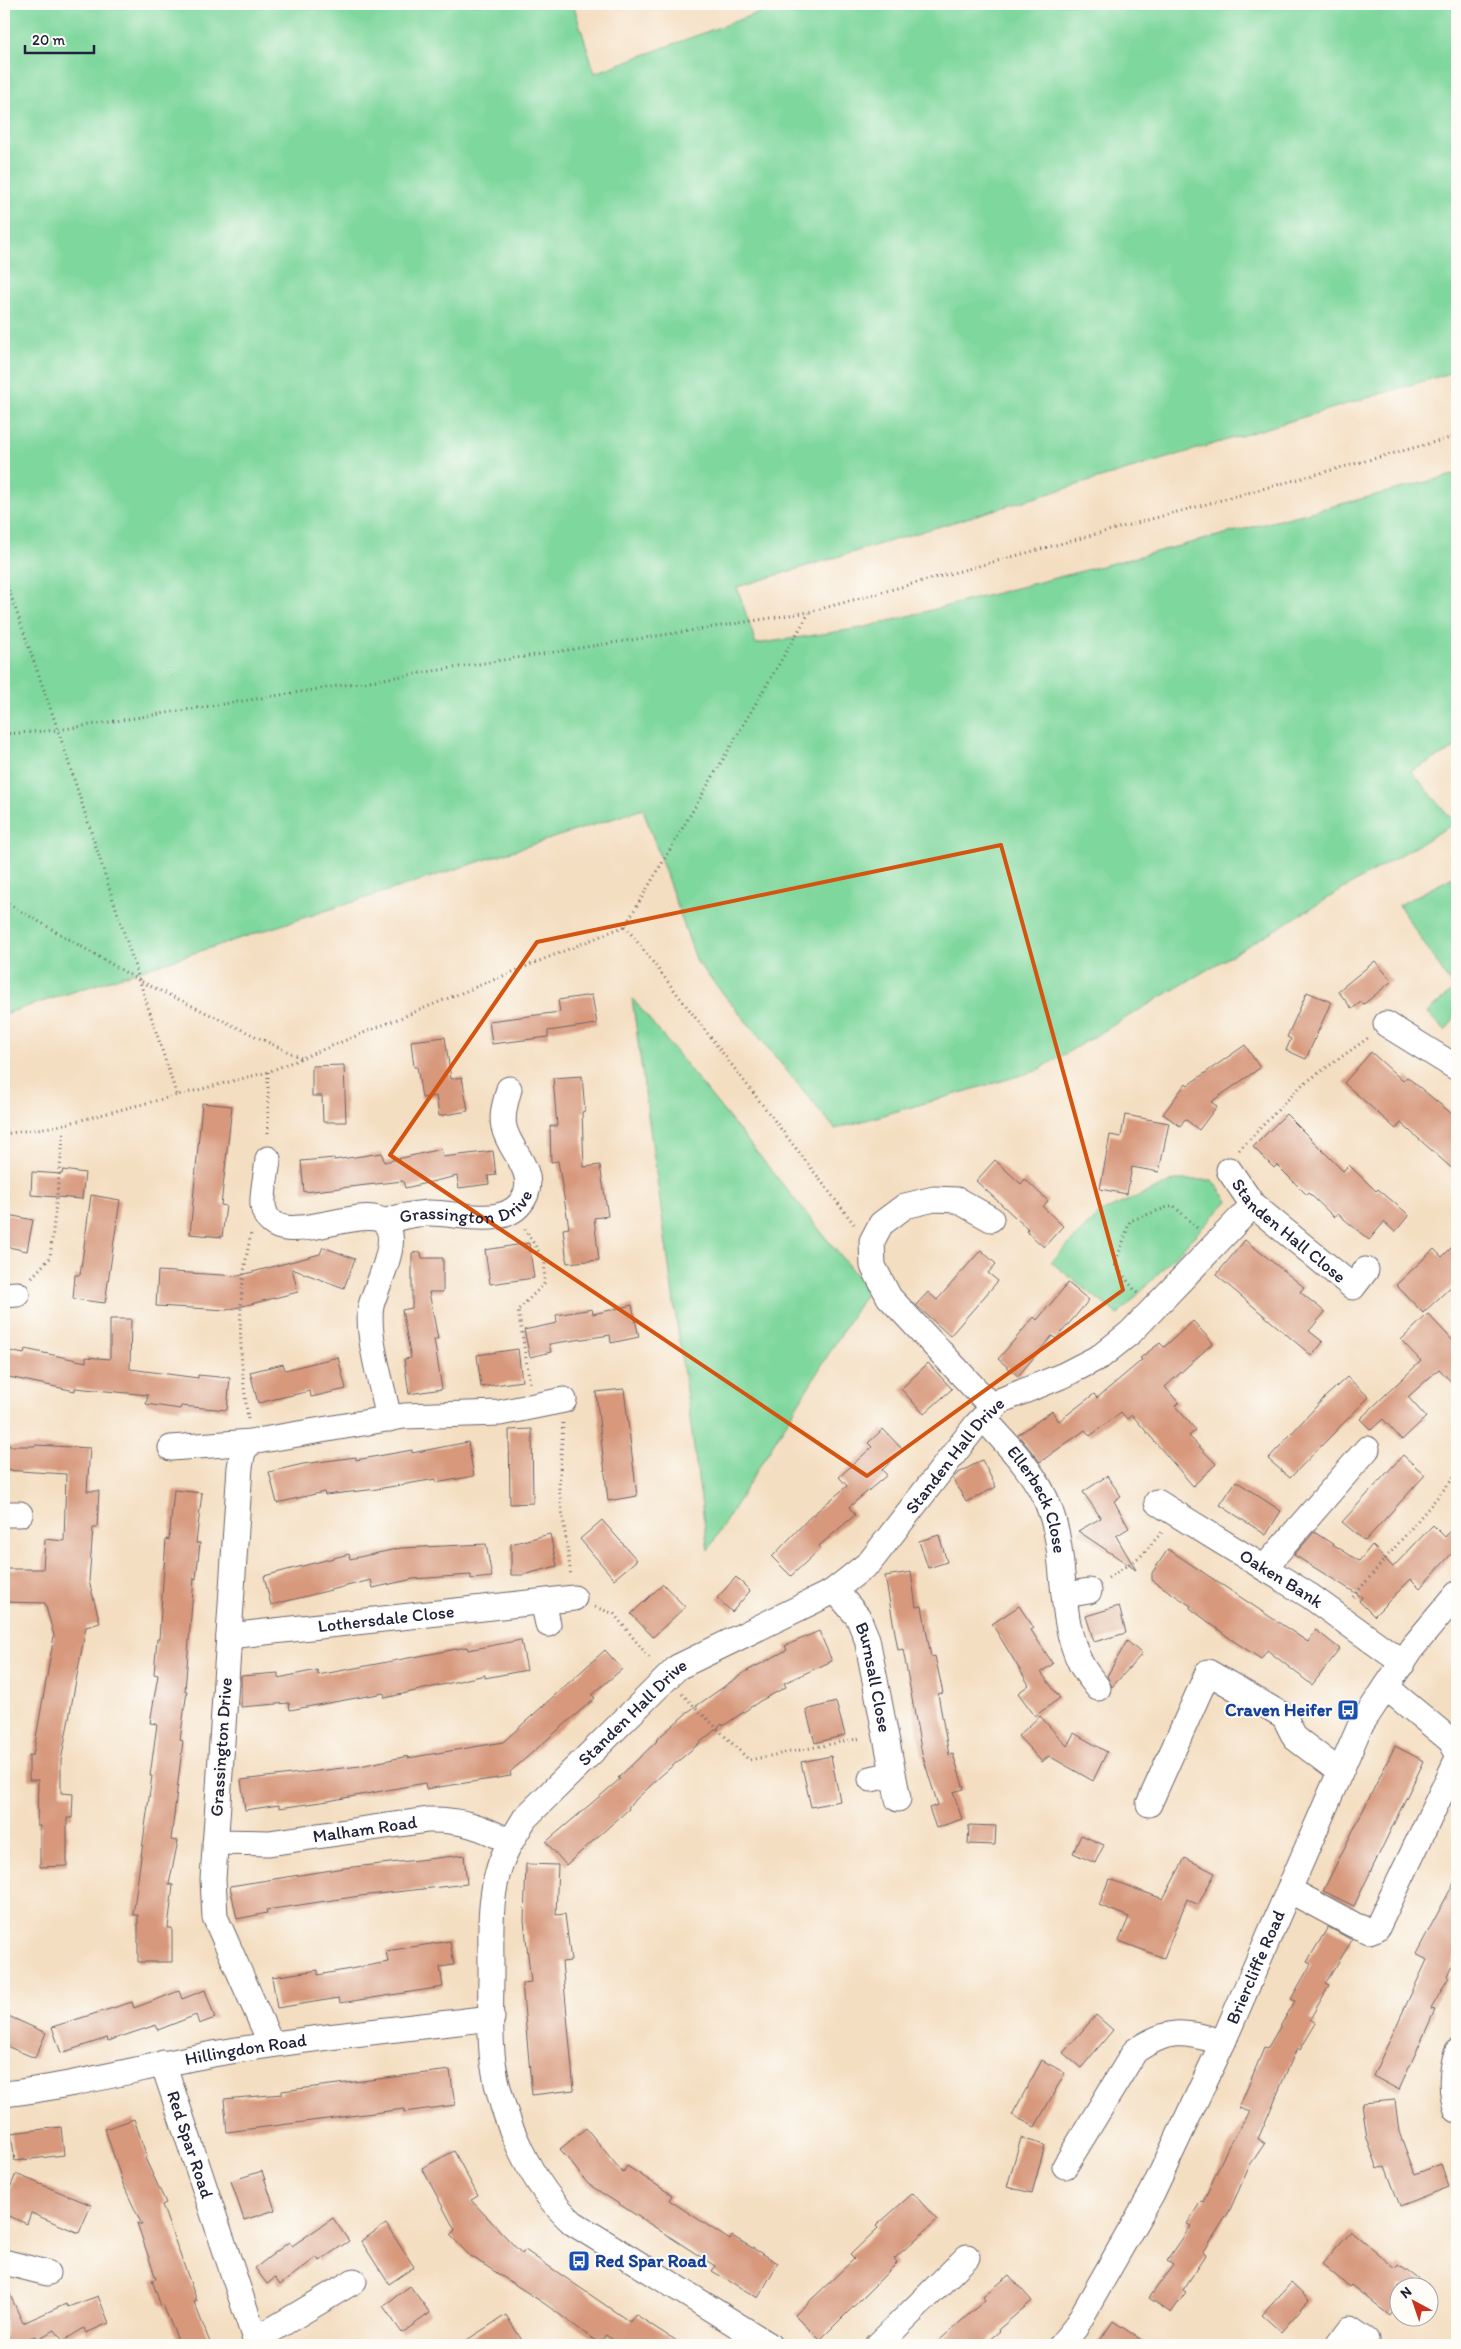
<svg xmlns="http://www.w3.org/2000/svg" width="1461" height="2349" viewBox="0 0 1461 2349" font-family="Itim,sans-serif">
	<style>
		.green { fill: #7ed79c; stroke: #507c6c }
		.building { fill: #d7987b }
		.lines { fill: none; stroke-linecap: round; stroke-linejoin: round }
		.minor-casing { stroke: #6c646a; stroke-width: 27 }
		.path { stroke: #6c646a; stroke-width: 3; stroke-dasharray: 1 4; stroke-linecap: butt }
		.minor { stroke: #fff; stroke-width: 25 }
		.marked { fill: none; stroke: #d45411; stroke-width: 4; stroke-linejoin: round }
		.labels { text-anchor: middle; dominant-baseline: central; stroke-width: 4; stroke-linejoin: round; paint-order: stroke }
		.street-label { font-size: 18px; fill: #22223b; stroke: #fdfcf7 }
		.transit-label { font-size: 18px; font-weight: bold; fill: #164399; stroke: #fdfcf7; text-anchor: end }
	</style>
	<rect width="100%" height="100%" fill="#fdfcf7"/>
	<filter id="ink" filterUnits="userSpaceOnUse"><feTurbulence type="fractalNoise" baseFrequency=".02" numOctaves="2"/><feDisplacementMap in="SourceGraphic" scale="10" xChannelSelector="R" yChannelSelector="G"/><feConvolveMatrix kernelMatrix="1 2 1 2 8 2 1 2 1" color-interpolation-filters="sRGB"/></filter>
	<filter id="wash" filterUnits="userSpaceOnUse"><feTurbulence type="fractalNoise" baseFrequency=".0096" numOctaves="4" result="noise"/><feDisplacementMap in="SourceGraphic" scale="20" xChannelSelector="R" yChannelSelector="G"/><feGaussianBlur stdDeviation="1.12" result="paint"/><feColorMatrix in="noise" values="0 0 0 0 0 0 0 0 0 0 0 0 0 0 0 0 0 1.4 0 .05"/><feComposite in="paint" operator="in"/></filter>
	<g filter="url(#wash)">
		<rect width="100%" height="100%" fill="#f4dec1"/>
		<!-- green -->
		<g class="green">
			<polygon points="4,4 573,4 595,73 782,4 1457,4 1457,371 737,587 756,644 862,628 1457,474 1457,747 1411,771 1455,823 1036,1071 835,1129 697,962 643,809 4,1014"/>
			<polygon points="1457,875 1457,1015 1445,1031 1427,1013 1454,989 1399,905"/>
			<polygon points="632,998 868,1290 708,1550"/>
			<polygon points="1176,1180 1212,1180 1228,1201 1118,1315 1051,1262 1101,1212"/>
		</g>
		<g id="blocks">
			<!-- building -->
			<g class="building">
				<polygon points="1375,961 1392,981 1364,1004 1361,1002 1352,1009 1338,991"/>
				<polygon points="1307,992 1331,1002 1306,1059 1286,1050 1291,1039 1287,1037"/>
				<polygon points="592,995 597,1024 548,1031 548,1037 492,1044 489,1021 560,1012 558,1000"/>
				<polygon points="445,1037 451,1079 462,1077 468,1111 439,1116 436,1096 422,1098 417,1067 414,1067 411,1041"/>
				<polygon points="1245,1045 1260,1068 1211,1102 1217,1106 1199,1130 1185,1119 1180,1126 1163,1114 1186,1083 1188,1085"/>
				<polygon points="1371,1052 1403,1081 1407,1077 1457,1118 1457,1173 1401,1123 1396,1129 1344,1083"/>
				<polygon points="344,1065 346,1122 323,1122 322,1096 312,1096 312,1066"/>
				<polygon points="582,1076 585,1111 582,1112 584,1167 600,1165 608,1216 594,1218 599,1260 567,1263 563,1229 569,1228 558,1161 551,1162 550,1126 557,1126 553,1078"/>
				<polygon points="202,1103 232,1106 221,1205 226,1206 222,1237 190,1234"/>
				<polygon points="1286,1114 1343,1171 1349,1165 1376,1191 1378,1189 1409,1215 1395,1232 1384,1222 1369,1240 1338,1214 1334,1217 1309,1193 1307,1195 1277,1165 1274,1168 1253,1147"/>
				<polygon points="1125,1115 1169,1123 1159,1172 1132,1167 1127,1194 1100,1189 1110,1135 1121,1137"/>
				<polygon points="441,1149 443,1157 493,1151 496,1175 488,1176 489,1184 459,1188 457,1176 405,1188 403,1181 304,1192 301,1161 334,1158 334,1160 382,1153 384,1162"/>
				<polygon points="995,1160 1021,1184 1025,1179 1048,1201 1043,1207 1063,1226 1044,1247 1026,1231 1028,1229 976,1181"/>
				<polygon points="63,1170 85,1173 82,1199 31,1195 32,1172 62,1174"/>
				<polygon points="91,1195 120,1200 105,1303 73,1299 75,1275 80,1275"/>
				<polygon points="4,1214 33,1220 27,1251 4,1246"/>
				<polygon points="1245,1240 1304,1287 1300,1292 1325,1312 1309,1331 1323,1342 1312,1356 1216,1275"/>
				<polygon points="1457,1242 1457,1281 1423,1313 1396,1285 1434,1249 1442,1257"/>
				<polygon points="529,1243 534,1278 490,1284 485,1250"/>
				<polygon points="323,1247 355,1259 344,1288 292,1269 298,1292 227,1310 156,1306 158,1271 238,1276 320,1254"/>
				<polygon points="981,1250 996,1264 988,1273 998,1281 950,1336 916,1305 928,1292 937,1300"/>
				<polygon points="421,1252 422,1258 443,1258 443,1292 429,1292 438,1339 434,1339 442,1389 409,1394 404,1359 411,1358 402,1310 412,1308 412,1253"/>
				<polygon points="1068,1283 1089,1300 1056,1339 1052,1336 1018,1376 998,1359 1034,1317 1037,1320"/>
				<polygon points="632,1305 639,1337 611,1343 610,1335 549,1344 551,1352 530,1357 524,1330 557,1323 556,1315 592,1309 593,1314"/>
				<polygon points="1428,1314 1457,1345 1457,1388 1439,1369 1408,1397 1426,1417 1402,1440 1383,1419 1371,1430 1360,1419 1421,1361 1401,1340"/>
				<polygon points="110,1319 131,1319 130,1369 198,1378 198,1375 230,1378 227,1410 181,1406 180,1409 146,1404 148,1395 75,1388 75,1391 4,1376 4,1350 24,1354 25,1349 86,1362 86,1357 110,1359"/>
				<polygon points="1193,1321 1213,1343 1165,1387 1179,1403 1175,1406 1196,1430 1189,1436 1216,1464 1193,1486 1132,1415 1127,1419 1121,1412 1090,1436 1085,1430 1040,1462 1018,1435 1052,1411 1059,1421 1094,1394 1097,1398 1142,1360 1140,1358 1160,1343 1164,1347"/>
				<polygon points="518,1349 522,1381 481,1387 477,1355"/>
				<polygon points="338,1357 346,1389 311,1397 310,1391 258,1403 250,1372 283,1364 285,1370"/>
				<polygon points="928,1363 952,1389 924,1414 901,1389"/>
				<polygon points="1347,1377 1369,1397 1290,1478 1268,1459 1324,1398"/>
				<polygon points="624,1389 637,1496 608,1501 596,1392"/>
				<polygon points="532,1429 533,1503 510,1504 509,1430"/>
				<polygon points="883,1429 903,1450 882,1470 887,1475 849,1507 855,1515 819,1546 821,1548 791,1576 772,1557 809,1518 847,1486 839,1477 872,1447 868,1443"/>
				<polygon points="468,1442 474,1476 436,1483 436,1479 377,1489 325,1495 324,1492 277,1503 269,1472 303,1464 356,1457 356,1460 412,1450 412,1453"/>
				<polygon points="35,1445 90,1448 87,1491 99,1491 97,1528 93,1528 89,1581 100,1623 86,1627 61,1761 61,1793 73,1794 72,1818 67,1818 67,1866 40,1867 40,1826 37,1826 38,1780 29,1780 29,1755 33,1755 54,1636 45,1603 4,1602 4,1569 43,1569 45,1539 64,1541 66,1474 4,1470 4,1446 35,1446"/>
				<polygon points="1403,1455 1425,1475 1365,1541 1342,1522"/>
				<polygon points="982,1460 996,1487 966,1502 953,1478 957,1474"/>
				<polygon points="1107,1476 1121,1496 1114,1501 1129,1528 1116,1536 1136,1570 1078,1531 1101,1518 1083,1492"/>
				<polygon points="1236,1481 1281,1511 1266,1535 1220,1505"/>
				<polygon points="174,1490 202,1493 196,1543 200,1543 196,1579 194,1578 185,1691 187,1691 180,1740 183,1741 171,1840 178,1841 169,1884 173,1885 168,1928 172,1928 172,1962 138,1962 138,1915 133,1915 152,1776 150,1776 157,1724 150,1723 158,1675 154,1674 157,1639 159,1639 166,1539 169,1540"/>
				<polygon points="602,1520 637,1560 614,1579 580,1539"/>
				<polygon points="1457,1523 1457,1548 1420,1588 1411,1579 1374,1616 1359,1601 1362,1597 1294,1555 1314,1532 1359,1561 1372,1545 1393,1567 1433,1525 1445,1537"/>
				<polygon points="550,1534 557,1566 523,1575 511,1575 511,1544"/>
				<polygon points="939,1535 947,1562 928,1568 919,1541"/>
				<polygon points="486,1544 492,1577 471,1579 471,1575 413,1579 373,1588 371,1580 271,1605 264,1576 349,1554 350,1559 401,1548"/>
				<polygon points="1168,1549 1308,1642 1316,1630 1340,1649 1312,1685 1267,1650 1261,1659 1232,1640 1190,1608 1191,1606 1152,1580 1152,1573"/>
				<polygon points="911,1572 916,1607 922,1606 931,1657 935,1656 943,1693 938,1694 949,1755 953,1754 964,1789 953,1792 962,1819 936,1828 929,1808 938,1805 922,1754 903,1649 898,1650 885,1576"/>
				<polygon points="736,1577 750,1591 732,1612 717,1598"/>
				<polygon points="663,1584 685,1607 653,1637 631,1614"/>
				<polygon points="1019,1606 1034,1628 1031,1630 1053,1664 1041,1672 1060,1698 1035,1716 1018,1693 1029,1685 992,1624"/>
				<polygon points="1119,1606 1126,1633 1094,1642 1086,1616"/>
				<polygon points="819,1631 832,1661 784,1683 786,1687 760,1701 723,1726 722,1724 663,1774 628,1807 629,1809 566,1865 546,1842 620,1779 618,1778 657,1741 656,1740 689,1711 745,1672 787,1650 785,1646"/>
				<polygon points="521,1640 527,1670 485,1678 485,1675 385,1698 384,1693 290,1710 289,1703 241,1707 241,1676 278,1673 278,1678 317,1670 318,1675 467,1647 468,1650"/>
				<polygon points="1127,1641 1142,1654 1112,1687 1107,1676"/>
				<polygon points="605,1650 622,1669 592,1695 595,1698 510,1772 511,1776 426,1789 425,1783 328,1801 279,1808 279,1805 245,1810 241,1780 360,1766 408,1756 408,1758 503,1742"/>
				<polygon points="836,1702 845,1735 815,1743 806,1710"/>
				<polygon points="1040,1716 1067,1746 1074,1733 1107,1752 1093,1781 1049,1756 1042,1762 1018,1736"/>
				<polygon points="1395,1746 1424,1761 1354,1906 1323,1891"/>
				<polygon points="831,1756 840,1801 811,1807 801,1762"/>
				<polygon points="969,1825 996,1826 995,1845 968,1844"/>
				<polygon points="1081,1835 1104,1845 1095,1863 1073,1853"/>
				<polygon points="464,1855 467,1884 360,1896 266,1910 267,1913 237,1919 230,1886 344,1868"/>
				<polygon points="1185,1858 1215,1873 1198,1905 1187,1899 1164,1958 1119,1941 1129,1917 1099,1905 1109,1879 1163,1899"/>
				<polygon points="526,1864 558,1865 556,1915 565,1914 571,1961 562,1962 574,2090 532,2095 522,1983 531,1982 524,1920"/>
				<polygon points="1457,1877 1457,1953 1447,1976 1449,1977 1431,2009 1435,2010 1399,2090 1373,2076 1427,1960 1416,1954"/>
				<polygon points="1328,1927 1352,1940 1325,1984 1329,1986 1310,2019 1316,2023 1300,2050 1297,2048 1258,2139 1265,2143 1250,2165 1229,2212 1203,2253 1206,2255 1183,2290 1186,2292 1171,2313 1149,2298 1173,2265 1167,2261 1191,2226 1187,2224 1201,2201 1203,2202 1228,2147 1250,2112 1239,2108 1264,2048 1267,2049 1295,2001 1291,1999 1311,1964 1307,1962"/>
				<polygon points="450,1941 454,1965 440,1967 443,1987 340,2003 339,1998 277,2008 272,1977 318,1970 318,1975 388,1962 386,1951"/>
				<polygon points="205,1990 215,2018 199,2024 196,2015 158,2030 156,2025 108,2041 107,2038 61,2053 52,2027 132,2002 134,2008 179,1991 182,1999"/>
				<polygon points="4,2014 46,2033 35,2058 4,2045"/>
				<polygon points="1096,2015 1113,2030 1081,2068 1063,2053"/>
				<polygon points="1042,2060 1065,2073 1035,2127 1012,2115"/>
				<polygon points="450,2070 455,2105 404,2112 404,2109 227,2132 224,2099 282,2094 282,2091"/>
				<polygon points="1395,2100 1399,2132 1415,2174 1441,2164 1449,2187 1400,2206 1385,2166 1378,2169 1367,2139 1362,2103"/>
				<polygon points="134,2119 147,2157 145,2158 166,2203 162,2205 197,2301 194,2302 211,2345 180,2345 163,2305 161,2306 152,2280 156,2279 137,2223 142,2225 123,2184 105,2129"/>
				<polygon points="61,2127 64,2155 15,2161 11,2133"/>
				<polygon points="586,2128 623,2173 627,2166 672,2195 669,2200 730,2240 732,2236 778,2263 758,2298 712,2271 715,2266 588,2184 560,2149"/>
				<polygon points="1021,2138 1045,2145 1032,2193 1007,2187"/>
				<polygon points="454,2151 478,2196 471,2200 522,2254 525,2250 630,2322 635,2314 682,2345 620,2345 606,2335 600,2344 545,2304 469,2255 450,2235 455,2230 422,2168"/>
				<polygon points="262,2171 275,2210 244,2220 231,2181"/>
				<polygon points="16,2174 91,2205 79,2233 31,2213 27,2224 4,2214 4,2202"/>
				<polygon points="913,2193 937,2220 894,2259 897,2263 820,2340 795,2315 854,2259 850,2255 878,2228 876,2226"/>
				<polygon points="333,2218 349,2241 319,2261 317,2257 280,2285 275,2278 267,2284 255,2268 289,2242 292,2246"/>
				<polygon points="386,2224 414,2267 389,2284 361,2241"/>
				<polygon points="1351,2231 1396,2269 1399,2265 1427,2286 1398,2286 1398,2305 1390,2316 1351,2285 1349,2287 1322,2264"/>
				<polygon points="1009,2275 1032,2301 999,2329 1000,2331 983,2345 934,2345 985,2300 983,2297"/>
				<polygon points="4,2282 23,2323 66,2304 68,2307 98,2296 109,2323 86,2333 84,2328 63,2341 55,2330 37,2339 35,2336 11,2345 4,2345 6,2331"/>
				<polygon points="1291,2283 1309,2300 1281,2332 1262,2315"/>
				<polygon points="410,2286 430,2313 402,2333 383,2306"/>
				<polygon points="506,2315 525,2345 459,2345"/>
				<polygon points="1113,2321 1149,2345 1097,2345"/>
			</g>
		</g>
	</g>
	<g filter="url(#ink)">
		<use href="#blocks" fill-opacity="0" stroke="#6c646a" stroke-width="1"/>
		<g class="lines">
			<!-- minor casing -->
			<g class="minor-casing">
				<g id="minor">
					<polyline points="1386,1024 1457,1068"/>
					<path d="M268,1159c-1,14 -6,32 -5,46 7,53 97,-3 121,17 19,17 -9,65 -13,84 -5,30 12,82 18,113"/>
					<path id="s1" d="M1229,1170l24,35 100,82 13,-17"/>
					<polyline points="991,1219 957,1200 934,1199 905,1206 881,1224 872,1241 873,1266 889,1297 993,1408"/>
					<path id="s2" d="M384,1222c14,-5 29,-8 44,-9 31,-1 82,19 98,-19 9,-25 -18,-45 -22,-67 -3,-13 2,-26 5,-38"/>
					<polyline points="4,1295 17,1294"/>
					<path id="s3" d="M983,1418c25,27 55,57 67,92 18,49 7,107 31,154 4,8 12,17 17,24"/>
					<polyline points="251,1442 243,1451 240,1467 213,1879 215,1917 271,2044"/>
					<polyline points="171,1448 251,1442 404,1416 500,1413 564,1400"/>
					<path id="s4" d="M1157,1502l153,94 93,67"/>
					<polyline points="4,1514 20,1514"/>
					<polyline points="1264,1568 1367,1449"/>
					<path id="s5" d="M835,1590l23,27 9,22 31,160"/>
					<polyline points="1065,1595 1089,1591"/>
					<polyline points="543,1602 548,1624"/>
					<path id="s6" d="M229,1636l345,-38"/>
					<polyline points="1386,1687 1450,1740 1457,1752"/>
					<polyline points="871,1779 893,1774"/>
					<polyline points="1149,1804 1208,1672 1284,1716 1295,1738 1340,1772"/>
					<path id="s7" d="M215,1842l54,1 159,-23c31,-1 55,7 82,22"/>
					<polyline points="1289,1890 1354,1925 1369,1931 1377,1928 1457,1760"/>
					<path d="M1457,2052c-6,20 -7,39 0,58"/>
					<path id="s8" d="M163,2063l94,282"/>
					<path id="s9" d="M4,2094c70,-8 139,-27 209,-40 92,-16 185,-25 279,-36"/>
					<path d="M1065,2166l70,-115c36,-24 48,-19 88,-9"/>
					<polyline points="4,2262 47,2273"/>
					<polyline points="255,2340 354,2281"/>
					<path id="s10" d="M769,2345l-196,-122c-42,-38 -72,-105 -80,-161 -4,-30 -2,-62 -2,-92 0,-33 -2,-66 7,-98 5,-20 17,-37 27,-54l153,-151 154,-75 38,-30 107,-138 25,-24 62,-25 37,-19 30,-24 122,-127"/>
					<polyline points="878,2345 967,2257"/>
					<path id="s11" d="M1061,2345l14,-17 77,-135 71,-151 137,-316 52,-78 45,-54"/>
					<polyline points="1338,2345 1350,2329 1366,2340"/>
				</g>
			</g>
			<!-- path -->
			<g class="path">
				<polyline points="4,576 58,730 177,1096"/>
				<polyline points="4,734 58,730 809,612 1457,436"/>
				<polyline points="4,901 140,981 301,1058"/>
				<polyline points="625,926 854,1224"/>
				<polyline points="268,1072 268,1136"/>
				<polyline points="4,1134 57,1126 268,1072 625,926 809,613"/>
				<polyline points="1239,1150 1302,1085 1368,1038"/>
				<polyline points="525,1229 545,1262 544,1284 518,1310 530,1383"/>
				<polyline points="32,1277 50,1258 64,1130"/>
				<polyline points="1137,1293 1115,1265 1130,1221 1173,1205 1197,1228"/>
				<path d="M248,1419c-9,-67 -12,-119 3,-185"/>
				<polyline points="563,1423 559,1488 571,1576"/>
				<polyline points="1108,1578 1141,1556 1162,1532"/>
				<polyline points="1353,1597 1457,1474"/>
				<polyline points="595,1607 614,1614 651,1660"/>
				<polyline points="682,1694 749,1760 862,1738"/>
			</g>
			<!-- minor -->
			<use href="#minor" class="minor"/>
		</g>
	</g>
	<!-- marked area -->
	<path class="marked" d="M1001,845l122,445 -256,186 -477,-321 147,-213z"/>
	<!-- icons -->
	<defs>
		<g id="bus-square" transform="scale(1.125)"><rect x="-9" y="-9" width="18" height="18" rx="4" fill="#1a4fb4" stroke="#fdfcf7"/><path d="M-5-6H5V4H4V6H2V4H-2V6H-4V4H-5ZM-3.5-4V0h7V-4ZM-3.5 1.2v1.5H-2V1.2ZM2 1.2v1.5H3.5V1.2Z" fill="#fff"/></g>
	</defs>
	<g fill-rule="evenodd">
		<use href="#bus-square" x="1348" y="1710"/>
		<use href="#bus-square" x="579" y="2261"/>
	</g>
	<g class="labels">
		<!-- street labels -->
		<g class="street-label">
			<text stroke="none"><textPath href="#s2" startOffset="86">Grassington Drive</textPath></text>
			<text stroke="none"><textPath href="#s1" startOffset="86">Standen Hall Close</textPath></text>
			<text stroke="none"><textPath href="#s10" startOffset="1236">Standen Hall Drive</textPath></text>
			<text stroke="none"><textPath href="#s3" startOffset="100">Ellerbeck Close</textPath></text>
			<text stroke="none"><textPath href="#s4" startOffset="146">Oaken Bank</textPath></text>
			<text stroke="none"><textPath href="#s6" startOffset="158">Lothersdale Close</textPath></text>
			<text stroke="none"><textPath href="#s5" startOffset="98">Burnsall Close</textPath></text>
			<text stroke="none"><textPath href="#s10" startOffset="816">Standen Hall Drive</textPath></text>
			<text transform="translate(221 1747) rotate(-86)">Grassington Drive</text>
			<text stroke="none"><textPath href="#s7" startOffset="151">Malham Road</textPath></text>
			<text stroke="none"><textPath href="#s11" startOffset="426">Briercliffe Road</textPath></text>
			<text stroke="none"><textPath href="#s9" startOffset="246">Hillingdon Road</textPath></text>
			<text stroke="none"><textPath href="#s8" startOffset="86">Red Spar Road</textPath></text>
		</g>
		<!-- transit labels -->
		<g class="transit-label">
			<text x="1332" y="1710">Craven Heifer</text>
			<text x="595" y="2261" text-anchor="start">Red Spar Road</text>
		</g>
	</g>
	<!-- margin -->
	<rect width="1461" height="2349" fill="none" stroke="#fdfcf7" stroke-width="20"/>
	<!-- north arrow -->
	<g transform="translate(1414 2302) rotate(320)"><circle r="24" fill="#fdfcf7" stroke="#a5a5ac"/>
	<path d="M0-4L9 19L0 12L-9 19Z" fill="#c8321e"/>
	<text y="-8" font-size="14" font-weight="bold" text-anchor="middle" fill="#22223b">N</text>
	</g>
	<!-- scale -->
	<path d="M25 45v8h69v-8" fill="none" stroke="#22223b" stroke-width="2.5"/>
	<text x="32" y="45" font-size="15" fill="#22223b" stroke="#fdfcf7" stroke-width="4" paint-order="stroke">20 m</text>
</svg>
